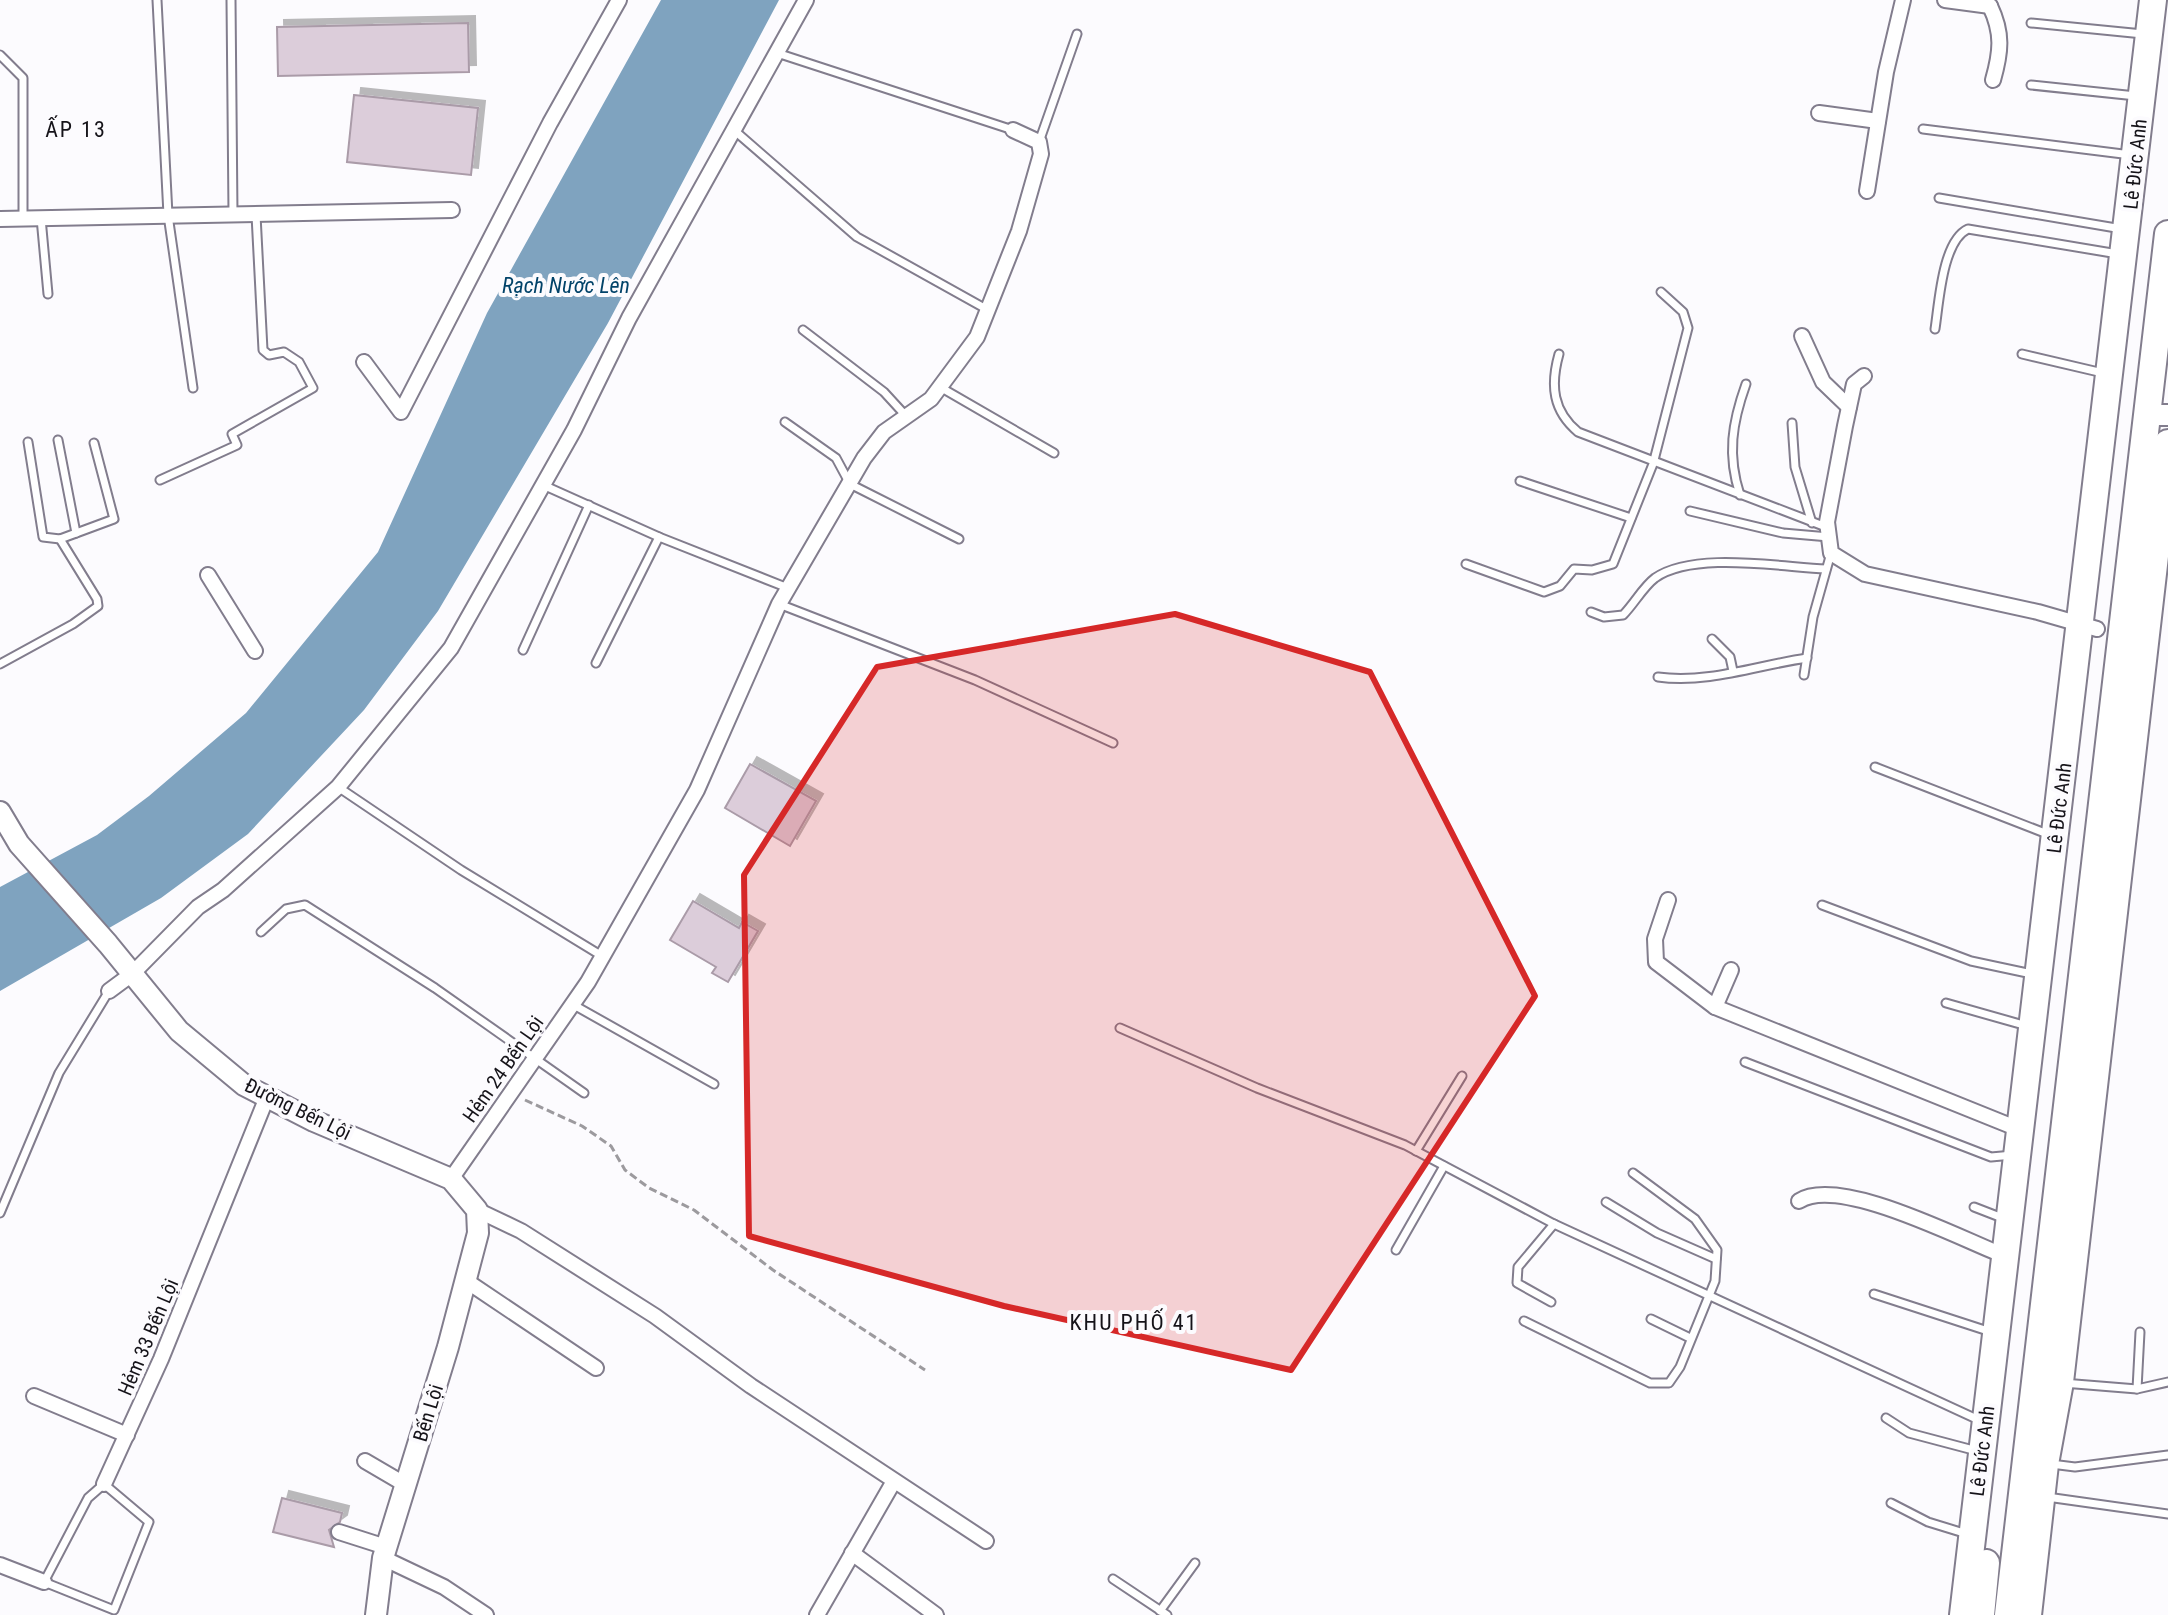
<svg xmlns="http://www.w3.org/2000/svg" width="2168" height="1615" viewBox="0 0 2168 1615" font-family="'Roboto Condensed',sans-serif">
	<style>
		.water { fill: #7fa3bf }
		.building { fill: #dccdda; stroke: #aa9ba8; stroke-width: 2; filter: url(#shadow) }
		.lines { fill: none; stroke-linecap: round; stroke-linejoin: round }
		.lane-casing { stroke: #827d8d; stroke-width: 11 }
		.street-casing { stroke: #827d8d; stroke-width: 18 }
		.secondary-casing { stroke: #827d8d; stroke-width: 24 }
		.highway-casing { stroke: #827d8d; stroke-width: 30 }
		.path { stroke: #9c9a9e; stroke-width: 3; stroke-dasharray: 8 4; stroke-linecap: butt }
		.lane { stroke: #fff; stroke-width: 7 }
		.street { stroke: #fff; stroke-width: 14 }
		.secondary { stroke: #fff; stroke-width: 20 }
		.highway { stroke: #fff; stroke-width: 26 }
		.marked { fill: #d62828; fill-opacity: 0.2; stroke: #d62828; stroke-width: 6; stroke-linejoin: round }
		.labels { text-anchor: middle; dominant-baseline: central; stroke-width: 8; stroke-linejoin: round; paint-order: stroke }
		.street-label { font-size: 20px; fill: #151319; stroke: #fcfbfe }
		.neighbourhood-label { font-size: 22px; letter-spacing: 2px; fill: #151319; stroke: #fcfbfe }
		.water-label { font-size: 22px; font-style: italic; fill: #024369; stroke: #fcfbfe }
	</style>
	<defs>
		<filter id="shadow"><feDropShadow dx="7" dy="-7" stdDeviation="0" flood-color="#0004"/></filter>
	</defs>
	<rect width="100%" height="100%" fill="#fcfbfe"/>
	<!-- water -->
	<polygon class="water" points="661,0 779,0 608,323 438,611 364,710 248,834 161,898 0,991 0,887 97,835 149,796 246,713 378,552 487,313"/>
	<!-- building -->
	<g class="building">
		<polygon points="468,23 469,72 278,76 277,27"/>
		<polygon points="354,95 478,108 471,175 347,162"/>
		<polygon points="750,764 816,801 790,846 725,808"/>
		<polygon points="693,901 739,928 742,922 758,931 728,982 712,973 716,967 670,940"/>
		<polygon points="282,1498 342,1513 340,1522 329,1530 334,1547 273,1532"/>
	</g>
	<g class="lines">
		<!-- lane casing -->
		<g class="lane-casing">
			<g id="lane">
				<polyline points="157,0 168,215 193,388"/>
				<polyline points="231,0 233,213"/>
				<polyline points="2031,23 2143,34"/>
				<polyline points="777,53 1013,130"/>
				<polyline points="0,55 23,78 23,219"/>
				<polyline points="2031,85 2136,96"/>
				<polyline points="1923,129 2131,155"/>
				<polyline points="735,131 857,237 988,310"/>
				<polyline points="1039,142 1077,34"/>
				<polyline points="1939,198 2122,229"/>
				<polyline points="41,218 48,294"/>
				<path d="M1935,329c4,-25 7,-88 33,-100l150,25"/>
				<polyline points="803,330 884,392 906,416"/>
				<path d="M1559,354c-9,32 -6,57 19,78l248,95"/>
				<polyline points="2022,354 2103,373"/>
				<polyline points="940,387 1054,453"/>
				<polyline points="785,422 836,458 850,484 959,539"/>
				<polyline points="1792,423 1795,467 1812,523"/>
				<polyline points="58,440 76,533"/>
				<polyline points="28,442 43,537 60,539 114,519 94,443"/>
				<polyline points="160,480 237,445 232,434 313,388 299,362 284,352 269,355 263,350 256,215"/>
				<polyline points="1520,481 1631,518"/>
				<polyline points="543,485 659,537 788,588"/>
				<path d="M1740,495c-13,-40 -8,-72 6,-111"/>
				<polyline points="1690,511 1783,533 1829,537"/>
				<polyline points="1466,564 1544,592 1560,586 1574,569 1592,570 1613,564 1653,464 1688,328 1683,312 1661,292"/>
				<polyline points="779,604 975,680 1113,743"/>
				<path d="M1591,612l13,5 19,-2c11,-11 20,-28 32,-37 39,-27 125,-11 171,-9"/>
				<polyline points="1712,639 1730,657 1733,671"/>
				<polyline points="523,650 589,505"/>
				<polyline points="596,663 659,537"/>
				<polyline points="0,664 73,624 98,606 97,599 60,539"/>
				<polyline points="1804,675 1813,617 1831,553"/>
				<path d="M1658,677c50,7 100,-12 149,-19"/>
				<polyline points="1875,767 2050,835"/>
				<polyline points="338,787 461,870 602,956"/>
				<polyline points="1822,905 1971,961 2032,974"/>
				<polyline points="261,932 286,909 305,905 435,988 584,1093"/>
				<polyline points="1946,1003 2027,1026"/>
				<polyline points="572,1004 714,1084"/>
				<polyline points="1120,1028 1257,1088 1405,1145 1554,1224 1981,1421"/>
				<polyline points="1745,1062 1991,1157 2013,1155"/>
				<polyline points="1416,1151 1462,1076"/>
				<polyline points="1606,1202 1657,1233 1716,1259"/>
				<polyline points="1974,1207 2005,1219"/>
				<polyline points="0,1213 59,1073 109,991"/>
				<polyline points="1396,1250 1444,1166"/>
				<polyline points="1874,1294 1991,1332"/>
				<polyline points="1551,1302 1517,1283 1518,1267 1554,1224"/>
				<polyline points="1651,1319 1690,1338"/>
				<polyline points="1524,1321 1650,1383 1669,1383 1680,1367 1715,1281 1717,1250 1695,1219 1633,1173"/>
				<polyline points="2063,1383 2137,1389 2168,1382"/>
				<polyline points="2137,1389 2140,1332"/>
				<polyline points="1886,1418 1909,1433 1977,1451"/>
				<polyline points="2051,1464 2075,1467 2168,1455"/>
				<polygon points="104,1484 149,1522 114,1610 44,1582 88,1498"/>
				<polyline points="2047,1497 2168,1514"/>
				<polyline points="1891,1503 1928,1522 1967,1534"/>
				<polyline points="1113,1579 1167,1615"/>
				<polyline points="1160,1611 1195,1563"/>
			</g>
		</g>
		<!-- street casing -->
		<g class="street-casing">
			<g id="street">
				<polyline points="1945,0 1990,6"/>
				<path d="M1990,6c13,27 11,46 3,74"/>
				<polyline points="1819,113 1878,121"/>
				<polyline points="1867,191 1886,72 1903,0"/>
				<polyline points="0,219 452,210"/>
				<polyline points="1802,336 1823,382 1849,407"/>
				<polyline points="364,362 401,412 550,123 619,0"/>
				<polyline points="1864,376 1854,384 1845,426 1827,522 1831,553 1865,574 2038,612 2097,629"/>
				<polyline points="208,575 255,651"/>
				<polyline points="1668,900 1655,939 1656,962 1715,1007 2021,1130"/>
				<polyline points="109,991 132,974 198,907 223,890 338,787 451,648 574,430 629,318 806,0"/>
				<polyline points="1715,1007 1731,970"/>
				<polyline points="451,1179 588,982 697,790 779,604 864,458 884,432 931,399 977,337 1019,231 1041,154 1039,142 1013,130"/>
				<path d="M1799,1201c40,-26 162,38 206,55"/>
				<polyline points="477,1210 521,1231 655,1316 751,1386 986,1541"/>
				<polyline points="465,1280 596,1368"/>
				<polyline points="34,1396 127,1435"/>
				<polyline points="365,1461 406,1485"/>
				<polyline points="104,1484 161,1359 267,1097"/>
				<polyline points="339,1532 386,1547"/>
				<polyline points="852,1553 936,1615"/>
				<polyline points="383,1558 444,1587 486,1615"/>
				<polyline points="0,1565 44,1582"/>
				<polyline points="817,1615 894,1481"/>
			</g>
		</g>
		<!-- secondary casing -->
		<g class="secondary-casing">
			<g id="secondary">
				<polyline points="2147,415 2168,415"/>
				<polyline points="0,812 19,844 108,944 179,1031 244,1085 314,1121 451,1179 477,1210 478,1233 448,1347 383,1558 376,1615"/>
			</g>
		</g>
		<!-- highway casing -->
		<g class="highway-casing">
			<g id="highway">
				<polyline points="1963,1615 2153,0"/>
				<polyline points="1981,1615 1986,1563"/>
				<polyline points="2008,1615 2168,234"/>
				<polyline points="2028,1615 2045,1464 2060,1382 2168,443"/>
			</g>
		</g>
		<!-- path -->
		<polyline class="path" points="525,1100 582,1126 611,1146 625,1170 649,1188 694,1210 773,1270 925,1370"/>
		<!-- lane -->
		<use href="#lane" class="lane"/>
		<!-- street -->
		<use href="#street" class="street"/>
		<!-- secondary -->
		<use href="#secondary" class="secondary"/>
		<!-- highway -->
		<use href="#highway" class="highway"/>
	</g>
	<!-- marked area -->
	<path class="marked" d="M1175,614l195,58 165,324 -244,374 -287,-64 -255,-70 -5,-361 133,-208z"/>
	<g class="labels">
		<!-- street labels -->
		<g class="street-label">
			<text transform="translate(2135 164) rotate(-84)">Lê Đức Anh</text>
			<text transform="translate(2059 808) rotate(-83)">Lê Đức Anh</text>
			<text transform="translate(503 1069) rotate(-55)">Hẻm 24 Bến Lội</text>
			<text transform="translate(298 1109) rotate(26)">Đường Bến Lội</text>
			<text transform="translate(148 1337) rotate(-67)">Hẻm 33 Bến Lội</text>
			<text transform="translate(428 1413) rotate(-73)">Bến Lội</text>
			<text transform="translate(1982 1451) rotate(-83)">Lê Đức Anh</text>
		</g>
		<!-- neighbourhood labels -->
		<g class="neighbourhood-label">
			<text x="76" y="129">ẤP 13</text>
			<text x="1134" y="1322">KHU PHỐ 41</text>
		</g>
		<!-- water labels -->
		<g class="water-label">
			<text x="566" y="285">Rạch Nước Lên</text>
		</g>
	</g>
</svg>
